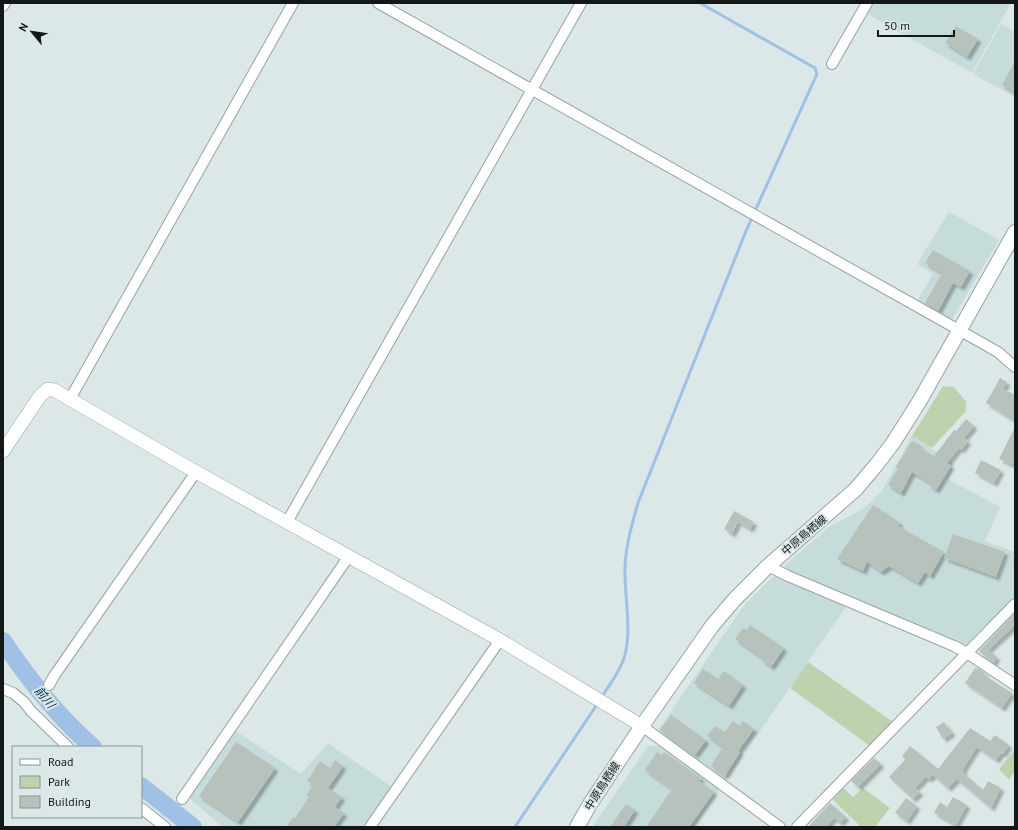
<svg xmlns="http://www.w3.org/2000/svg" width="1018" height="830" viewBox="0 0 1018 830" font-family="'PT Sans','Noto Sans JP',sans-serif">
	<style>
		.built { fill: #c6dcdb }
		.green { fill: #bed2ad }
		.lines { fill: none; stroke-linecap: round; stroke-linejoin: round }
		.stream { stroke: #a0c0e5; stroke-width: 3 }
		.river { stroke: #a0c0e5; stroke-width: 18 }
		.building { fill: #b8c2bc; filter: url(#shadow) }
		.minor-casing { stroke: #96a3a2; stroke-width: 12 }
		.tertiary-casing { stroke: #96a3a2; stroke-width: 14 }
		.secondary-casing { stroke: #96a3a2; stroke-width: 16 }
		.minor { stroke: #fff; stroke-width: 10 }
		.tertiary { stroke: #fff; stroke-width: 13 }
		.secondary { stroke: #fff; stroke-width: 14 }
		.labels { text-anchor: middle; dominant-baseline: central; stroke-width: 4; stroke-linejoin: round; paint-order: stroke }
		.street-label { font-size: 11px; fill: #131717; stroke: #dbe8e7 }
		.water-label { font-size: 12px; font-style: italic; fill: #002e5b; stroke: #dbe8e7 }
	</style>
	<defs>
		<filter id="shadow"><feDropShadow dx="3.5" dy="3.5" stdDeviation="1" flood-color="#0004"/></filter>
	</defs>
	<rect width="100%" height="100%" fill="#dbe8e7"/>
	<!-- built -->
	<g class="built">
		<polygon points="872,3 1011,3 972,73 866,13"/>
		<polygon points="1001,24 1015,32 1015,97 973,74"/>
		<polygon points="949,212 999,240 950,323 916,303 933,274 917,264"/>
		<polygon points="912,436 955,464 948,479 1000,507 985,541 1015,552 1015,596 965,646 781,569 829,527 864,508 881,492"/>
		<polygon points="776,574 848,604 726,780 658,730 745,604"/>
		<polygon points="234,730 301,774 328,743 392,787 364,827 222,827 187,796"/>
		<polygon points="648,746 659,746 720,789 694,827 594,827 593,826"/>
	</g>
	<!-- green -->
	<g class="green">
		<polygon points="943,386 954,387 966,402 966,411 932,448 912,436"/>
		<polygon points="808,662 893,722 870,746 790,688"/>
		<polygon points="1015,750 1015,771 1009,780 999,769"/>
		<polygon points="843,788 853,797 863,788 890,808 875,827 861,827 833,800"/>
	</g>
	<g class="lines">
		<!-- stream -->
		<g class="stream">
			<path d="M601,698c8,-13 20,-27 24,-43 7,-29 -1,-59 0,-89 1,-21 7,-42 13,-63l108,-272 71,-157 -2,-6 -115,-65"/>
			<polyline points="515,827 598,703"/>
		</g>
		<!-- river -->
		<g class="river">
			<path d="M3,641c26,39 55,76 90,106"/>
			<polyline points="141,786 193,827"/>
		</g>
	</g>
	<!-- building -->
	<g class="building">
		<polygon points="956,26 978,39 967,57 945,43"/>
		<polygon points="1015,61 1015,92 1002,85"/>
		<polygon points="933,250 970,271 961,287 953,283 938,311 925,303 942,273 925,263"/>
		<polygon points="1000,378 1007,382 1003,389 1015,395 1015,421 986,403"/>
		<polygon points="966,419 974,426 964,438 968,441 961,450 959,448 947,463 951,466 936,490 928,485 930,483 912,472 901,493 888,485 898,468 896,467 912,441 920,445 919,447 934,456 954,430 956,431"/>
		<polygon points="1015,427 1015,459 1012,465 999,459"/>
		<polygon points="981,460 1001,470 994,483 975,473"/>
		<polygon points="873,505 900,523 898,526 944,552 930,576 925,572 918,583 889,566 881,572 867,562 863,571 837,559"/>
		<polygon points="734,511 754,522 750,529 738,522 732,534 724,529"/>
		<polygon points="953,534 1005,552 996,577 944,558"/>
		<polygon points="1015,613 1015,625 988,650 997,657 993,663 979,651"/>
		<polygon points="750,625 784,648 771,667 761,660 762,658 735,639 743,628 747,630"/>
		<polygon points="975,668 977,669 978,668 985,673 984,675 1012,693 1002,708 965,683"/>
		<polygon points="703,669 718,679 724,671 743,685 729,706 694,683"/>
		<polygon points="671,715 706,740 695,755 660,730"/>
		<polygon points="733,721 740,726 743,721 754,729 738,751 740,752 725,776 711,766 723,747 707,736 715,726 725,732"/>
		<polygon points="944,722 952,733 943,739 936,727"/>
		<polygon points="970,728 990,741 995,735 1009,745 1003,754 1001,753 996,760 977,747 963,769 964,770 963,773 983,790 988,781 1001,788 991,808 957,779 948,788 933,775 929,779 926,777 915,788 920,792 913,799 889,777 904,761 904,760 905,759 902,756 910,746 938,769"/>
		<polygon points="236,742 275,768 238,822 199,796"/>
		<polygon points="657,752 662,755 664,752 701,778 699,781 714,792 689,827 646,827 672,789 645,770"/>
		<polygon points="874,758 881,764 858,787 851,781"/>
		<polygon points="335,760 343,766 328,788 342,797 335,807 344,813 334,827 286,827 293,817 295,818 309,797 306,795 313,785 307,781 320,761 330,768"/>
		<polygon points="953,797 967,805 956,825 934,813 940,802 947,807"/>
		<polygon points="906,798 917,806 907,821 895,813"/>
		<polygon points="830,803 846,817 840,823 834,818 826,827 808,827"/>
		<polygon points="626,804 635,810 624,827 610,827"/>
	</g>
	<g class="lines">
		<!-- minor casing -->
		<g class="minor-casing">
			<g id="minor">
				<polyline points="378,3 998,352 1015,367"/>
				<polyline points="3,6 5,3"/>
				<polyline points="832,64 867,3"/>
				<polyline points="70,399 293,3"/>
				<polyline points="287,522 581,3"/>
				<polyline points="768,566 788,576 954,646 967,653 1015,685"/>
				<polyline points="49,685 54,676 196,472"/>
				<polyline points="3,689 13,693 24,702 31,711 68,747"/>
				<polyline points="642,726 780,827"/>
				<polyline points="182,799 349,556"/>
				<polyline points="141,808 165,827"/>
				<polyline points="370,827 500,640"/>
				<polyline points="797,827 1015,604"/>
			</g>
		</g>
		<!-- tertiary casing -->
		<g class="tertiary-casing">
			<polyline id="tertiary" points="3,451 40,396 48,389 54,390 196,472 500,640 642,726"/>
		</g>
		<!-- secondary casing -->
		<g class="secondary-casing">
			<polyline id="secondary" points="577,827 590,804 642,726 712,626 734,600 768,566 856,489 877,464 893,443 919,402 1015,232"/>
		</g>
		<!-- minor -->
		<use href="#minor" class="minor"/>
		<!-- tertiary -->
		<use href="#tertiary" class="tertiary"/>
		<!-- secondary -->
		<use href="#secondary" class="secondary"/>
	</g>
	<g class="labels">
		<!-- street labels -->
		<g class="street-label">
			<text transform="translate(804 535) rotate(-40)">中原鳥栖線</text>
			<text transform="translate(602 786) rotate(-57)">中原鳥栖線</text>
		</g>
		<!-- water labels -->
		<g class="water-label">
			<text transform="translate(45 697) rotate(50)">前川</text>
		</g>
	</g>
	<!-- border -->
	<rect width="1018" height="830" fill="none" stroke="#131717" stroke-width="8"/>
	<!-- legend -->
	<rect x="12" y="746" width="130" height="72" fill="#dbe8e7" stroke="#8b9494"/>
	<rect x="20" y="759" width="20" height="6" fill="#ffffff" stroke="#8b9494"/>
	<text x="48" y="766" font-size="12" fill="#131717">Road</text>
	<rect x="20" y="776" width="20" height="12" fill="#bed2ad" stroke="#8b9494"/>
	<text x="48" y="786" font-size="12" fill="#131717">Park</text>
	<rect x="20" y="796" width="20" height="12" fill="#b8c2bc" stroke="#8b9494"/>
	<text x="48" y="806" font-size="12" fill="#131717">Building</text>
	<!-- north arrow -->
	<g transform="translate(32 32) rotate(299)" stroke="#dbe8e7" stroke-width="3" paint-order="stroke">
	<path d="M0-3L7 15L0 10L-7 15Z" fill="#131717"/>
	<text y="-6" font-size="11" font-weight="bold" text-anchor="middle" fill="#131717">N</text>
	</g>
	<!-- scale -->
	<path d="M878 30v6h76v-6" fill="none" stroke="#131717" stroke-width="2"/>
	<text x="884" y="30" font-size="12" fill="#131717" stroke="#dbe8e7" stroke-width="3" paint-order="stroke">50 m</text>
</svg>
